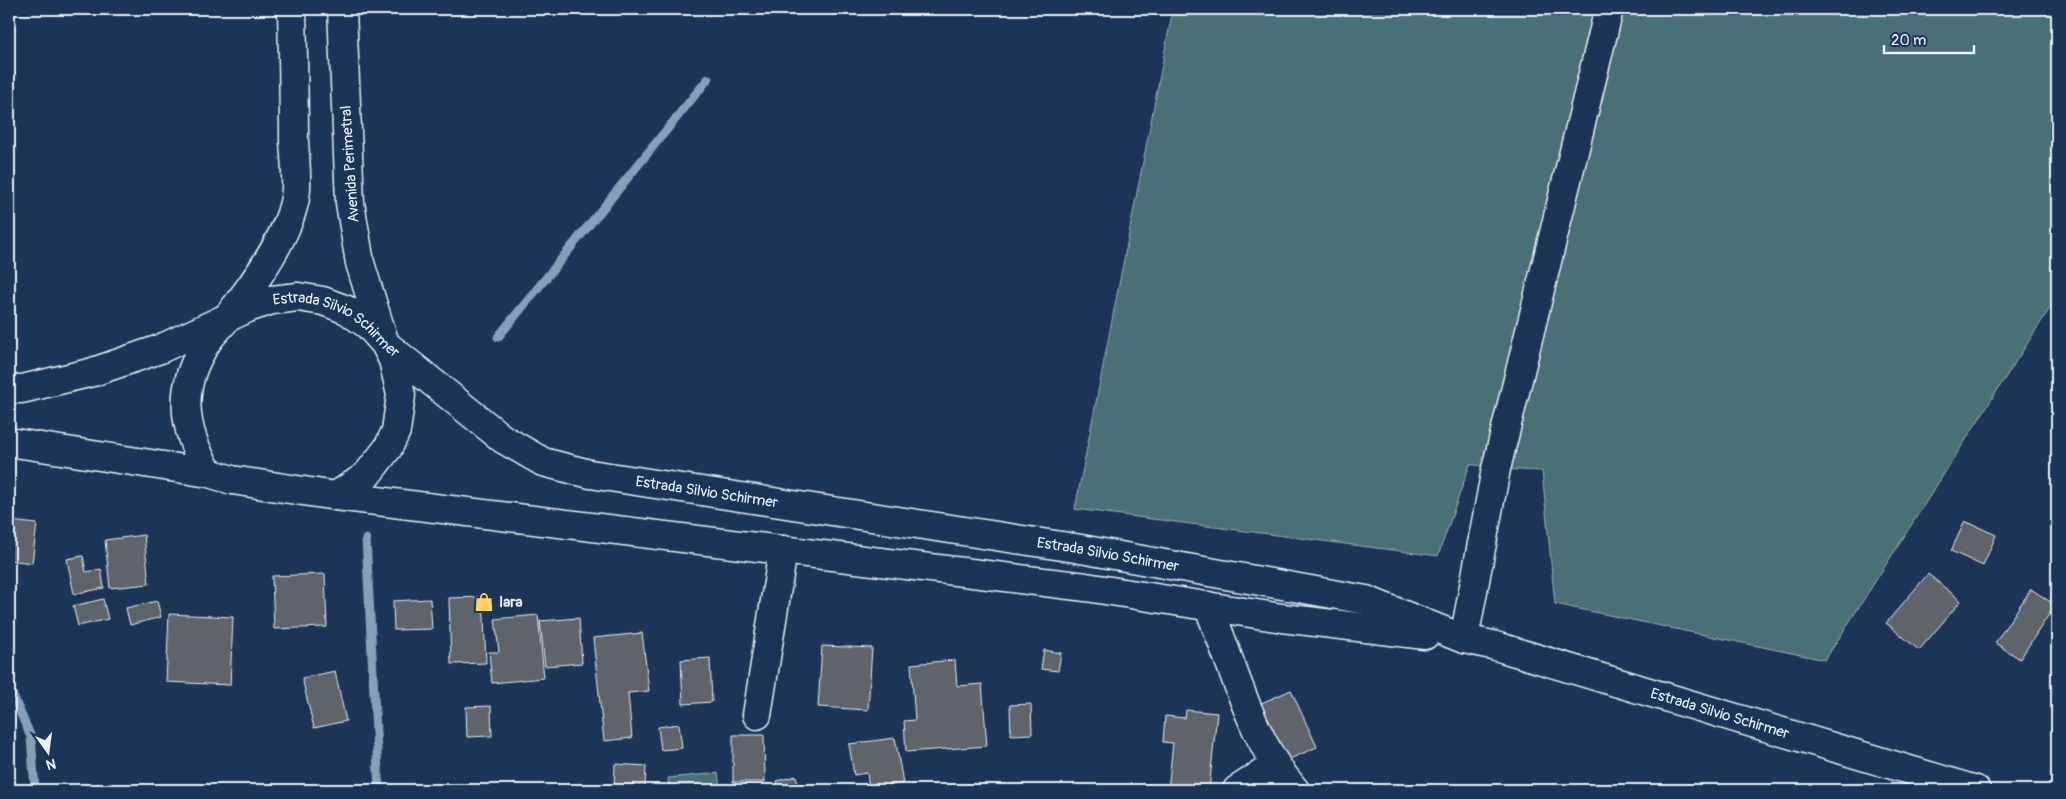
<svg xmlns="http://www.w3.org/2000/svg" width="2066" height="799" viewBox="0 0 2066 799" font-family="Pangolin,sans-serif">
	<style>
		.green { fill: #487075; stroke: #98b0b6 }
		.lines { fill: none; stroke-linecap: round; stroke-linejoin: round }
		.stream { stroke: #879fb8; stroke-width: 9 }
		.building { fill: #5f646a; stroke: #e8f1f8 }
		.minor-casing { stroke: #e8f1f8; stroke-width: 31 }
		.minor { stroke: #1d3557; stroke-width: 28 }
		.labels { text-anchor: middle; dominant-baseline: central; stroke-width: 4; stroke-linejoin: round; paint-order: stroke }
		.street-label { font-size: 15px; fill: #e8f1f8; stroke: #1d3557 }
		.poi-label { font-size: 15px; font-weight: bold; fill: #e8f1f8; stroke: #1d3557; text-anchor: start }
	</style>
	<rect width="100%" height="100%" fill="#1d3557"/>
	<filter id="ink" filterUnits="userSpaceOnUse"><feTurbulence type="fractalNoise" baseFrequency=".02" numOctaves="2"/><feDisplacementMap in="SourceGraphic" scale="10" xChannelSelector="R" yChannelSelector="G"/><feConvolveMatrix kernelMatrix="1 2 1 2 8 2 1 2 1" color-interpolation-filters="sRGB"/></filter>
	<g filter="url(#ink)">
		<!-- green -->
		<g class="green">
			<polygon points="1173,9 2057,9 2057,297 1825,660 1555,604 1542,471 1496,469 1470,464 1438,556 1075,509"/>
			<polygon points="718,773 720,790 669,790 668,778"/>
		</g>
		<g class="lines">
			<!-- stream -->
			<g class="stream">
				<polyline points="498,337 708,79"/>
				<polyline points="366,539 379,790"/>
				<polyline points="9,687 31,737 35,790"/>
			</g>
		</g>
		<!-- building -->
		<g class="building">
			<polygon points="10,521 37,524 32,563 9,560"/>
			<polygon points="1965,521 1996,535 1983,566 1951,551"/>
			<polygon points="144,535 149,584 110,588 105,540"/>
			<polygon points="83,556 86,572 101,569 104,588 74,594 67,559"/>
			<polygon points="325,574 327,627 274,629 272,576"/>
			<polygon points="1928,574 1961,601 1919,650 1886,623"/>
			<polygon points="2031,589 2055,605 2020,659 1995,643"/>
			<polygon points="483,597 486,663 451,664 449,598"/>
			<polygon points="103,599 108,619 78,626 73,606"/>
			<polygon points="430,599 432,629 394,630 393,601"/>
			<polygon points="157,601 161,617 130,625 126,608"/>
			<polygon points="169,614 233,617 230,685 166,682"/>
			<polygon points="538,615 544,678 492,683 489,652 499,652 495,619"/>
			<polygon points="579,618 582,663 545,666 540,621"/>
			<polygon points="642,633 649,691 628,693 632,738 604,741 593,638"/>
			<polygon points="822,646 872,648 868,710 818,707"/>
			<polygon points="1044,650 1061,653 1058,671 1041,669"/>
			<polygon points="710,658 712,702 683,704 681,660"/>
			<polygon points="955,660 957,686 982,684 987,746 906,752 904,721 915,720 911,664"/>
			<polygon points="335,671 346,721 314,728 302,678"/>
			<polygon points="1291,690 1317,747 1281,763 1255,706"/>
			<polygon points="1031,704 1032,734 1011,735 1010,705"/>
			<polygon points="491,706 492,736 467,737 466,707"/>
			<polygon points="1186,710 1217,713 1209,790 1168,790 1173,743 1163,742 1165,716 1185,718"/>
			<polygon points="679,724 682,748 661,750 658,727"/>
			<polygon points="733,735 764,735 765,782 733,782"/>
			<polygon points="895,738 903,783 869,789 867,773 854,775 849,744"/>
			<polygon points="615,764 646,766 645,787 614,785"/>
			<polygon points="796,776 800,790 780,790 777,781"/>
		</g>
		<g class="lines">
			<!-- minor casing -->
			<g class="minor-casing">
				<g id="minor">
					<path id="s1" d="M9,389h13l71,-17 67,-23 88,-41 24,-8 26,-3 25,4 24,9 21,15 17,19 118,95 40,23 47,12 485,74 291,52 98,39 28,6 484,145"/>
					<polyline points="9,442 209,473 232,480 336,496 1086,587 1282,618 1425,635"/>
					<path d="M209,473c-28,-45 -32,-89 0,-134 5,-7 12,-13 17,-20 25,-31 62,-82 69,-121 3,-17 0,-39 -1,-57 0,-44 -1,-88 -2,-132"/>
					<polyline points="336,496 366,476 388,448 396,431 401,395 393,360 385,344 360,263 350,203 342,9"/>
					<path d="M1208,606c26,60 43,135 87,184"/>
					<polyline points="1464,639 1496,469 1609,9"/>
					<polyline points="757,715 783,550"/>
					<polyline points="1237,790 1274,766"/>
				</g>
			</g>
			<!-- minor -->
			<use href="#minor" class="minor"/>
		</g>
	</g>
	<!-- icons -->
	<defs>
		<g id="shop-bare" transform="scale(1.5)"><path d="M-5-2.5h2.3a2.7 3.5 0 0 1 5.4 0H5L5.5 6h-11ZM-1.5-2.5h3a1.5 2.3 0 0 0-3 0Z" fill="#ffd166" stroke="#1d3557" stroke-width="2.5" paint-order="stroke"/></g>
	</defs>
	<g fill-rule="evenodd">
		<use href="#shop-bare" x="484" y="602"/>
	</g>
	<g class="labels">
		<!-- street labels -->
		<g class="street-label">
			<text transform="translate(350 164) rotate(-94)">Avenida Perimetral</text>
			<text stroke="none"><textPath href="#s1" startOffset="352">Estrada Silvio Schirmer</textPath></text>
			<text stroke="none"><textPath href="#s1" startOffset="772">Estrada Silvio Schirmer</textPath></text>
			<text stroke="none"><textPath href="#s1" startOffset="1178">Estrada Silvio Schirmer</textPath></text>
			<text stroke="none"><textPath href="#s1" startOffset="1812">Estrada Silvio Schirmer</textPath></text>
		</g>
		<!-- poi labels -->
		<g class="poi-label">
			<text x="499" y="602">Iara</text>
		</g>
	</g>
	<!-- margin -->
	<rect width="2066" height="799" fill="none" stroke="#1d3557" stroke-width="30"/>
	<rect x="15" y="15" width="2036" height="769" fill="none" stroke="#e8f1f8" stroke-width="2" filter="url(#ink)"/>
	<!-- north arrow -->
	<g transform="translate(48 752) rotate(166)" stroke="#1d3557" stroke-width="4" paint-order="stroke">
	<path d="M0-4L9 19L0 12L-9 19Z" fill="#e8f1f8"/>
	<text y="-8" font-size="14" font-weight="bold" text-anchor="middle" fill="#e8f1f8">N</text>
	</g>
	<!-- scale -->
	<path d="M1884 45v8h90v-8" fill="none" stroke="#e8f1f8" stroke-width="2.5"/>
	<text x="1891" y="45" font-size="15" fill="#e8f1f8" stroke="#1d3557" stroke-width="4" paint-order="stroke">20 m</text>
</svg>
